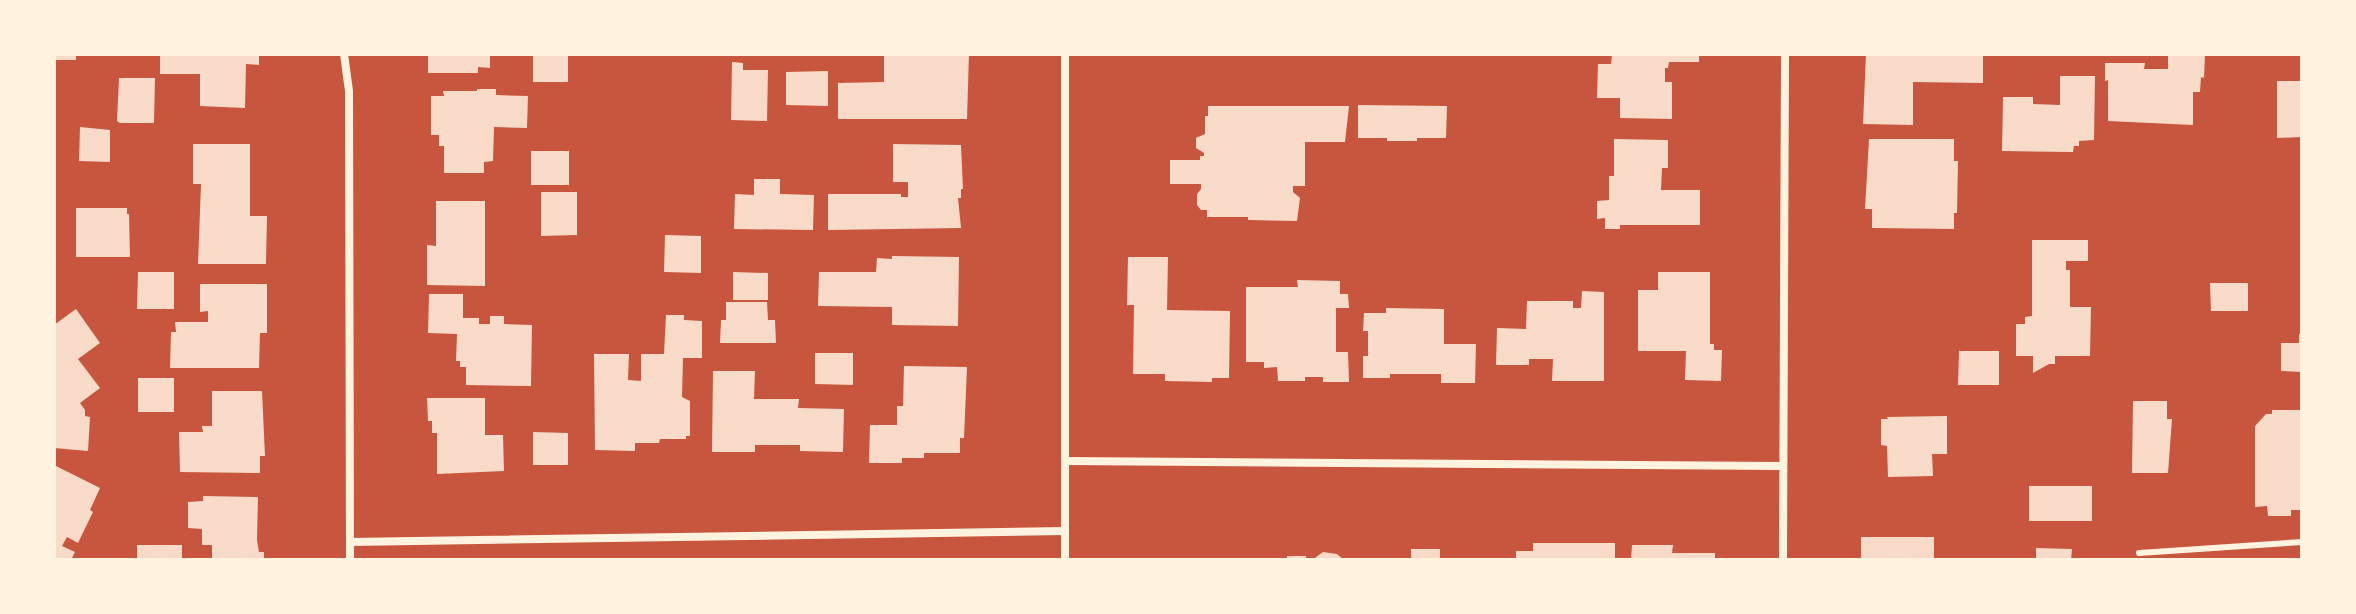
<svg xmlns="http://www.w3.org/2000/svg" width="2356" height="614" viewBox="0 0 2356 614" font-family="Jost,sans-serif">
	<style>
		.building { fill: #f7dbc8 }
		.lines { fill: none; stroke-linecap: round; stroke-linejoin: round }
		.service { stroke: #fff3e0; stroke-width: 6 }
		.minor { stroke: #fff3e0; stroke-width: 8 }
	</style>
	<rect width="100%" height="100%" fill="#c8553d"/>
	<!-- building -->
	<g class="building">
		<rect x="54" y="54" width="22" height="6"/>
		<polygon points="160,54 259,54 259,65 246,64 245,108 200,106 200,74 160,74"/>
		<polygon points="428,54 490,54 490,68 478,67 478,73 428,73"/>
		<rect x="533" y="54" width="35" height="28"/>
		<polygon points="884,54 969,54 967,119 838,119 838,83 884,82"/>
		<polygon points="1612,54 1699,54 1699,62 1669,62 1668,68 1665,68 1665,82 1672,82 1672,119 1620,118 1620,98 1597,98 1598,64 1611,64"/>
		<polygon points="1866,54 1983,54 1983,83 1913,82 1913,125 1863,124"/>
		<polygon points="2168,54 2205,54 2204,78 2201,77 2200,92 2193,92 2193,125 2108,121 2108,80 2105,81 2105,63 2145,63 2144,69 2168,69"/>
		<polygon points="732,62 743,63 743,70 768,70 767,121 731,120"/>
		<polygon points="828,71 828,106 786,105 786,72"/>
		<polygon points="2060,76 2095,76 2094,140 2079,141 2079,146 2074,146 2073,152 2002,151 2003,97 2033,97 2033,104 2060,105"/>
		<polygon points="119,78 155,78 154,123 120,123 117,121"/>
		<polygon points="2277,81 2302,81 2302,137 2277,138"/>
		<polygon points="477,89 496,89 496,95 528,96 527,128 494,127 493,161 484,162 484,173 444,173 444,146 439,146 439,135 431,135 431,96 444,96 443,91 477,91"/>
		<polygon points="1358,105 1447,106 1446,138 1417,138 1417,141 1387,141 1387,138 1358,138"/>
		<polygon points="1208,106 1349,106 1345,142 1305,142 1305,186 1293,186 1293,192 1300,198 1297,221 1248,220 1248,217 1207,217 1207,210 1201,210 1197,205 1197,194 1201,189 1201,184 1170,184 1170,160 1200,160 1200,156 1204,156 1204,153 1196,148 1196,138 1205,134 1205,116 1208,116"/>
		<polygon points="80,127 110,130 110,162 79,161"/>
		<polygon points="1614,139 1668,140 1668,168 1662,168 1661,190 1700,190 1700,225 1620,225 1620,229 1605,229 1605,218 1597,219 1597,201 1609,200 1609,176 1614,176"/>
		<polygon points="1869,139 1954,139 1954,161 1958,161 1957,213 1954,213 1954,229 1872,228 1872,209 1865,209"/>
		<polygon points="193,144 250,144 250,216 267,216 266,264 198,264 201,184 193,184"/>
		<polygon points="893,144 961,145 963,189 961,189 961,198 958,198 961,228 828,230 828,194 901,194 901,197 908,197 908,182 893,182"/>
		<rect x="531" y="151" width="38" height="34"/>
		<polygon points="754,179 780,179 780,194 814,195 813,230 734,229 735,194 754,195"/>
		<polygon points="541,192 577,192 577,235 541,236"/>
		<polygon points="436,201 485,201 485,286 427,285 427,245 436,246"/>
		<polygon points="76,208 127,208 127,214 129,214 130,257 76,257"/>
		<polygon points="665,235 701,236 701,273 664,272"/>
		<polygon points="2032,240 2088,240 2088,261 2066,261 2066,270 2070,270 2070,307 2091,307 2090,356 2055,356 2055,364 2049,364 2033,373 2033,356 2016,356 2016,324 2025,324 2025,317 2032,316"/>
		<polygon points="892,256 959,257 958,326 892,325 892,307 818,306 819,272 876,272 877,258 892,259"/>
		<polygon points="1128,257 1168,257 1167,310 1230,311 1229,378 1212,378 1212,382 1165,381 1165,374 1133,374 1134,305 1127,305"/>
		<polygon points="138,272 174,272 174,309 137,309"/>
		<polygon points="733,272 768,273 768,300 733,300"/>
		<polygon points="1658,272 1710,272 1710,344 1714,344 1714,350 1722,350 1721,381 1685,380 1686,351 1638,351 1638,290 1658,290"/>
		<polygon points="1297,280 1340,281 1340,294 1348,294 1349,308 1336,308 1336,352 1348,352 1349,382 1323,382 1323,377 1305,377 1305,381 1278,381 1277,367 1264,368 1264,362 1246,362 1246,287 1298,287"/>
		<polygon points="2210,283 2248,283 2248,311 2211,311"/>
		<polygon points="200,284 267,284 267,333 260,333 259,368 170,368 171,332 176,332 175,322 208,322 208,311 200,312"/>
		<polygon points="1582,291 1604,292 1604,381 1552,381 1553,359 1529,359 1529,365 1496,365 1497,328 1526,329 1527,301 1573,301 1573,308 1581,308"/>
		<polygon points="429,294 463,294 463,318 479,318 479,324 490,324 490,316 504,316 504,324 532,325 531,386 466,385 466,367 460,367 460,361 456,361 457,334 428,333"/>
		<polygon points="726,302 767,302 768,320 775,320 776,343 720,343 721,320 726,320"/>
		<polygon points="1386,308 1444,309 1444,344 1476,344 1475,383 1441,383 1441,374 1390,374 1390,378 1363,378 1363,356 1368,356 1368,331 1363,331 1364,313 1386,313"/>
		<polygon points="76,309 100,343 78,359 100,388 80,403 85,410 85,416 90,417 88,451 54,448 54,325"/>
		<polygon points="666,315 684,315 684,320 702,321 702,358 683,358 682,397 690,401 690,436 686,436 686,439 660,439 659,443 635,443 635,451 595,450 594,354 629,354 628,380 641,381 641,354 664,354"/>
		<polygon points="2299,334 2302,334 2302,372 2281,371 2281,343 2299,343"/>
		<polygon points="1959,351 1999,351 1999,385 1958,385"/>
		<polygon points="815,353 853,353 853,385 815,384"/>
		<polygon points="904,366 967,367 964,438 960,438 960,453 924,453 924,458 902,458 902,463 869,463 870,425 897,425 897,406 903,406"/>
		<polygon points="713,371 755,371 754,399 799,399 798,408 844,409 843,452 800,451 800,445 755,445 755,452 712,452"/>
		<rect x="138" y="378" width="36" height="34"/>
		<polygon points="212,391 262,391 265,456 260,456 260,473 180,472 179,432 203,432 202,426 212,426"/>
		<polygon points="427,398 485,398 485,435 503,435 504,471 437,474 437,433 432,433 432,421 428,421"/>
		<polygon points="2133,401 2167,401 2167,419 2172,419 2168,473 2132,473"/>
		<polygon points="2272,410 2302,410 2302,510 2291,510 2291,516 2268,516 2267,506 2255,507 2255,426 2266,414 2272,414"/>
		<polygon points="1947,416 1947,454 1932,454 1933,476 1888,477 1887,446 1881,445 1881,419 1888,419 1887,417"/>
		<polygon points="533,432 568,433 568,465 533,465"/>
		<polygon points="54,465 100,488 90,510 93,512 78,543 67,537 62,546 75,552 71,560 54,560"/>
		<rect x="2029" y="486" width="63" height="35"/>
		<polygon points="203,496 258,497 257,540 259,552 264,552 264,560 212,560 212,545 202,545 202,529 188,528 188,502 203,501"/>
		<rect x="1861" y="537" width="73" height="23"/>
		<polygon points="1533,543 1615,543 1615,560 1516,560 1516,551 1533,551"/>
		<rect x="137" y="545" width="45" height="15"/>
		<polygon points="1632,545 1673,545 1672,553 1715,553 1715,560 1631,560"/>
		<polygon points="2036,548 2072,549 2071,560 2036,560"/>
		<rect x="1411" y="549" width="29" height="11"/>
		<polygon points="1323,552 1337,554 1344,560 1312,560"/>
		<rect x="1287" y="556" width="19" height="4"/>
	</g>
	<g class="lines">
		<!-- service -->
		<polyline class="service" points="2139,553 2302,542"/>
		<!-- minor -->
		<g class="minor">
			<polyline points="344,54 349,91 350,560"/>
			<polyline points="1065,461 1783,466"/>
			<polyline points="350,542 1065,531"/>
			<polyline points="1065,560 1065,54"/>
			<polyline points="1783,560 1785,54"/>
		</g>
	</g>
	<!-- border -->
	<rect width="2356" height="614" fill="none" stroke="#fff3e0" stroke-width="112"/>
</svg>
